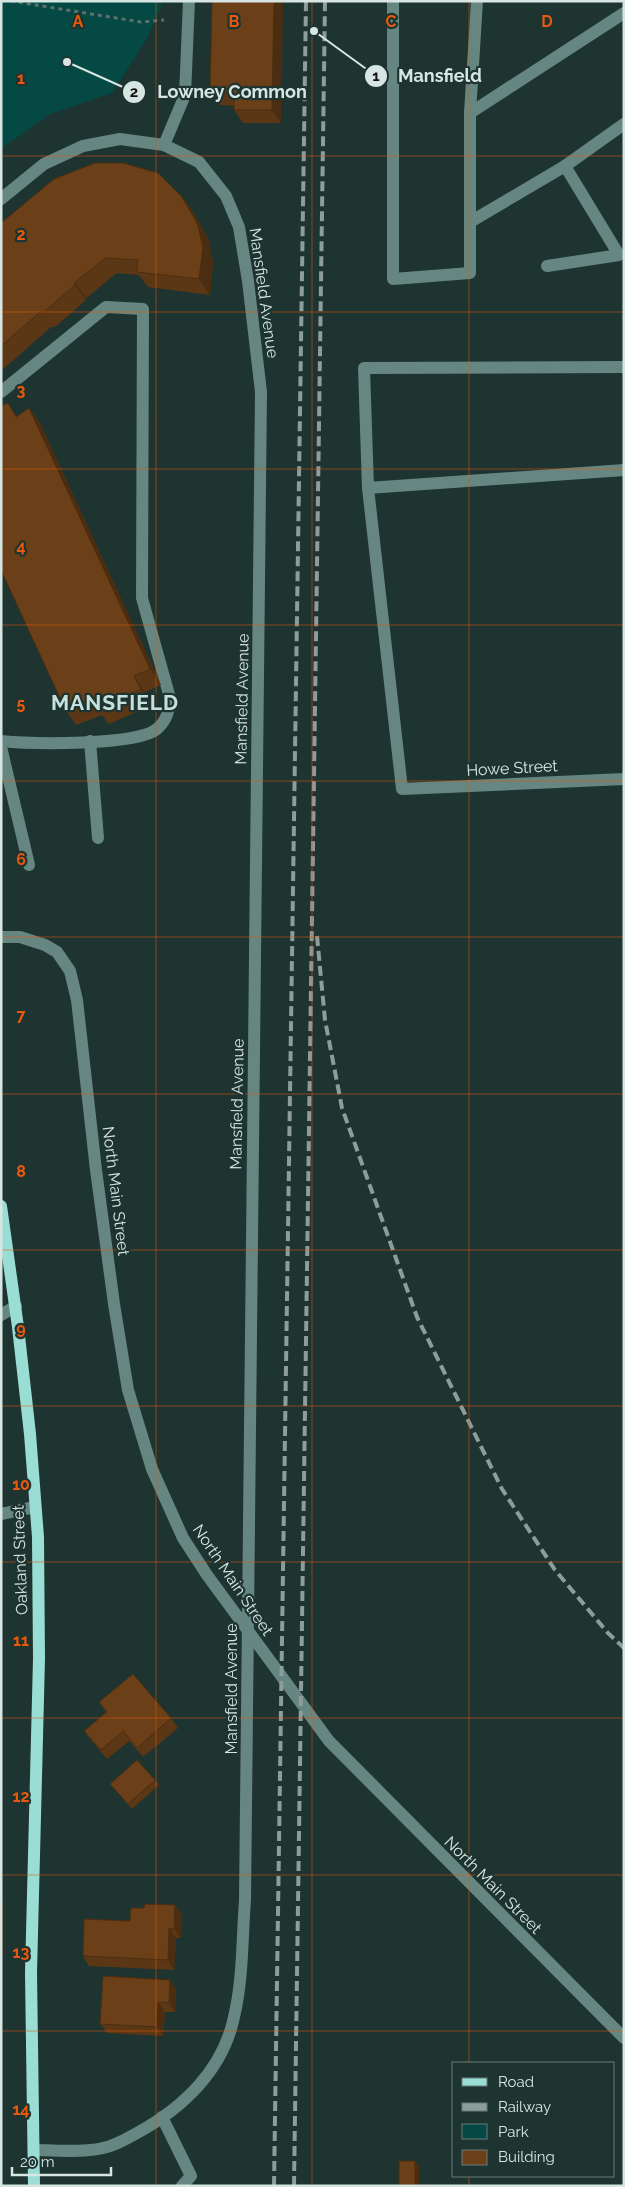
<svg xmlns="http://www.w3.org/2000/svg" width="625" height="2187" viewBox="0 0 625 2187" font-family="Raleway,sans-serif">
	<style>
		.green { fill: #054944 }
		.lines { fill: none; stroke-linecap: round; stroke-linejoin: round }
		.path { stroke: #5d706e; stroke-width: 3; stroke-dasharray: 4 4; stroke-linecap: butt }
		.minor { stroke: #668682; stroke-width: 12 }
		.major { stroke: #9addd4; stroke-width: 12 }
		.rail { stroke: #8c9d9b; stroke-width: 4; stroke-dasharray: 10 5; stroke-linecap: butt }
		.wall { fill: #5c3715 }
		.shaded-wall { fill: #4b2d11 }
		.building { fill: #6b4018; stroke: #4b2d11 }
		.grid { fill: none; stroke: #e8590c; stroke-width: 1; stroke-opacity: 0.55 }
		.labels { text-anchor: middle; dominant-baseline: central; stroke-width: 4.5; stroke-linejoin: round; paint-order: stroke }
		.street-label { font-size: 16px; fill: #d7e5e3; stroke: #1e3431 }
		.district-label { font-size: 21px; font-weight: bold; letter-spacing: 1px; fill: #c6e1dd; stroke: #1e3431 }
		.grid-label { font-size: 16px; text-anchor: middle; font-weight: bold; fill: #e8590c; stroke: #1e3431; stroke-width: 4.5; stroke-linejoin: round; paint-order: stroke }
		.leader { fill: none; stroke: #d7e5e3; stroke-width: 2 }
		.callout-dot { fill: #d7e5e3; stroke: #1e3431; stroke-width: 2 }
		.mark-label { font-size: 15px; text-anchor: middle; font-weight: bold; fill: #111 }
		.callout-label { font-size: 18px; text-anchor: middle; font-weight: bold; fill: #d7e5e3; stroke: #1e3431; stroke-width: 4.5; stroke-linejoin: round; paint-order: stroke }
	</style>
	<rect width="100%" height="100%" fill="#1e3431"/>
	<!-- green -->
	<polygon class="green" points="1,1 160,1 162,5 146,40 112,93 50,114 1,149"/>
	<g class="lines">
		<!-- path -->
		<polyline class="path" points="11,1 141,22 164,20"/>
		<!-- minor -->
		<g class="minor">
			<polyline points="393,1 393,279 470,273 470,113 477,1"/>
			<polyline points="470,113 624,13"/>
			<polyline points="164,145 185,95 189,1"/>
			<path d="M1,199l43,-35 39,-18 37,-7 44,6 35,17 27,34 13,31 9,54 13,111 -16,1508c-3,39 -2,80 -11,117 -11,53 -51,91 -97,116 -11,6 -22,13 -34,15 -22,5 -47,2 -69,2"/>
			<polyline points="470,222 565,166"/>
			<polyline points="547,266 619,255 565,166 624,124"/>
			<polyline points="624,367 364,368 368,488 402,789 624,779"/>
			<path d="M1,392l105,-85 37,2 -1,289 28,100c-1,13 -3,22 -13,31 -21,17 -126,15 -156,12"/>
			<polyline points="368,488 624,470"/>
			<polyline points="90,741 98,838"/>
			<polyline points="1,747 29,865"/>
			<polyline points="1,937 20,937 45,945 57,952 70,971 77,1000 96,1170 114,1304 128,1390 152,1469 183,1538 207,1575 329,1741 624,2038"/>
			<polyline points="1,1315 16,1306"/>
			<polyline points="1,1514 35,1507"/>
			<polyline points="162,2117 191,2176 182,2186"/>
		</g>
		<!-- major -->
		<polyline class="major" points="1,1206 18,1327 30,1434 38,1537 39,1659 31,1973 34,2186"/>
		<!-- rail -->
		<g class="rail">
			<polyline points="317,936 325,1020 342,1108 417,1317 502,1489 555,1570 608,1633 624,1648"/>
			<polyline points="274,2186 306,1"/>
			<polyline points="294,2186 325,1"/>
		</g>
	</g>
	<!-- wall -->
	<g class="wall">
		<polygon points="212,1 281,123 243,123 234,110 234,106 220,105 210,92"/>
		<polygon points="182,197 193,212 208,238 213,263 210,295 148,287 139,275 117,273 86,298 86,300 55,327 51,327 1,371 1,223"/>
		<polygon points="29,408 40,423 161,685 145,692 152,705 109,724 102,715 76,725 65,709 17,416"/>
		<polygon points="99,1702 171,1718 178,1728 143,1757 129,1741 107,1759 91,1740 84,1731 106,1712"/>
		<polygon points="155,1780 159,1785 132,1809 110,1784"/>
		<polygon points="182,1914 181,1938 176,1938 174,1970 89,1966 83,1956 130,1921"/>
		<polygon points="176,1989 175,2012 165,2012 163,2036 107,2033 100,2024"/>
	</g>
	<!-- shaded-wall -->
	<g class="shaded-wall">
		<polygon points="274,1 283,1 281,123 272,110"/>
		<polygon points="182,197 193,212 208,238 213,263 210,295 199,279"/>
		<polygon points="75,282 86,298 86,300 75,285"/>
		<polygon points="8,403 19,419 16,417"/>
		<polygon points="29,408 40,423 161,685 150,669"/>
		<polygon points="134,676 145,692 152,705 141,689"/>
		<polygon points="1,1902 3,1904 3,1955 1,1953"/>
		<polygon points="175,1905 182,1914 181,1938 174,1929"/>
		<polygon points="169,1928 176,1938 174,1970 168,1960"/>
		<polygon points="170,1980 176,1989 175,2012 169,2003"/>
		<polygon points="158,2002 165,2012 163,2036 157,2027"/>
		<polygon points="415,2161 419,2166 419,2186 415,2185"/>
	</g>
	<!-- building -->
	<g class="building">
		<polygon points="212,1 274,1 272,110 234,110 234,93 210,92"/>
		<polygon points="95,163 123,163 158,173 182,197 197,223 203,247 199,279 137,272 138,260 106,258 75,282 75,285 44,312 40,312 1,346 1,223 54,179"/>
		<polygon points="8,403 16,417 29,408 150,669 134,676 141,689 98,709 93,698 65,709 1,570 1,406"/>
		<polygon points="133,1674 171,1718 137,1748 123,1731 101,1750 84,1731 107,1712 99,1702"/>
		<polygon points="137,1760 155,1780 128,1804 110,1784"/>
		<polygon points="145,1904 175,1905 174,1929 169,1928 168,1960 83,1956 84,1919 130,1921 131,1908 144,1908"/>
		<polygon points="103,1976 170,1980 169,2003 158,2002 157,2027 100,2024"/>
		<rect x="399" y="2161" width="16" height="24"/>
	</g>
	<!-- grid -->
	<path class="grid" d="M156,1v2185M312,1v2185M469,1v2062M1,156h623M1,312h623M1,469h623M1,625h623M1,781h623M1,937h623M1,1094h623M1,1250h623M1,1406h623M1,1562h623M1,1718h623M1,1875h623M1,2031h623M469,2176v10"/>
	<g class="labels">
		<!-- street labels -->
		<g class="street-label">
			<text transform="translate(264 293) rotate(82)">Mansfield Avenue</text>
			<text transform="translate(242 699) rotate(-89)">Mansfield Avenue</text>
			<text transform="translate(512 768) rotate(-3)">Howe Street</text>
			<text transform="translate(237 1104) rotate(-89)">Mansfield Avenue</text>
			<text transform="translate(116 1191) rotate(83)">North Main Street</text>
			<text transform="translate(20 1560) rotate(-92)">Oakland Street</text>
			<text transform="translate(233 1580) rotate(56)">North Main Street</text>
			<text transform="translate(231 1689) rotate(-90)">Mansfield Avenue</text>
			<text transform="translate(493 1885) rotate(45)">North Main Street</text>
		</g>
		<!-- district labels -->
		<g class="district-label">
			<text x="115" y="702">MANSFIELD</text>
		</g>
	</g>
	<g class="grid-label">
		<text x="78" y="27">A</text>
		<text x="234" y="27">B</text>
		<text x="391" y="27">C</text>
		<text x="547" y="27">D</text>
		<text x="21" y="84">1</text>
		<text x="21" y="240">2</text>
		<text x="21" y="396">3</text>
		<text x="21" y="552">4</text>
		<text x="21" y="709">5</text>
		<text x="21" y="865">6</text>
		<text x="21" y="1021">7</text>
		<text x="21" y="1177">8</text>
		<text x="21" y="1334">9</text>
		<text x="21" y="1490">10</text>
		<text x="21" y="1646">11</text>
		<text x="21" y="1802">12</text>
		<text x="21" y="1958">13</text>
		<text x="21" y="2115">14</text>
	</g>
	<!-- callouts -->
	<path class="leader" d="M314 31L376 76M67 62L134 92"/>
	<g class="callout-dot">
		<circle cx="314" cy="31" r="5"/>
		<circle cx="67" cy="62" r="5"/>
		<circle cx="376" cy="76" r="12"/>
		<circle cx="134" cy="92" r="12"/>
	</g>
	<g class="mark-label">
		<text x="376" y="81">1</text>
		<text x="134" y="97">2</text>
	</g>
	<g class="callout-label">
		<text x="440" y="82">Mansfield</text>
		<text x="232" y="98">Lowney Common</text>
	</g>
	<!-- border -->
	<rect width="625" height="2187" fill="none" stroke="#d7e5e3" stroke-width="5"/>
	<!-- legend -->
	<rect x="452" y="2062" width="162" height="115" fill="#1e3431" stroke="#687b78"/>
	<rect x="462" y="2078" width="25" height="8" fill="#9addd4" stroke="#687b78"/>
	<text x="498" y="2087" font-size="15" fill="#d7e5e3">Road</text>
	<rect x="462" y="2103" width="25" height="8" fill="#8c9d9b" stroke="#687b78"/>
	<text x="498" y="2112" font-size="15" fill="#d7e5e3">Railway</text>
	<rect x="462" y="2124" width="25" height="15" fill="#054944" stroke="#687b78"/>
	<text x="498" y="2137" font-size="15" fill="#d7e5e3">Park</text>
	<rect x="462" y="2150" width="25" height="15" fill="#6b4018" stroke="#687b78"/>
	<text x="498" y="2162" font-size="15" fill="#d7e5e3">Building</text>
	<!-- scale -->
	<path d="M12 2167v8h99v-8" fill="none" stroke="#d7e5e3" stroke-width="2.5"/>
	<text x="20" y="2167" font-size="15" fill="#d7e5e3" stroke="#1e3431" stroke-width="4" paint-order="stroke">20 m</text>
</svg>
